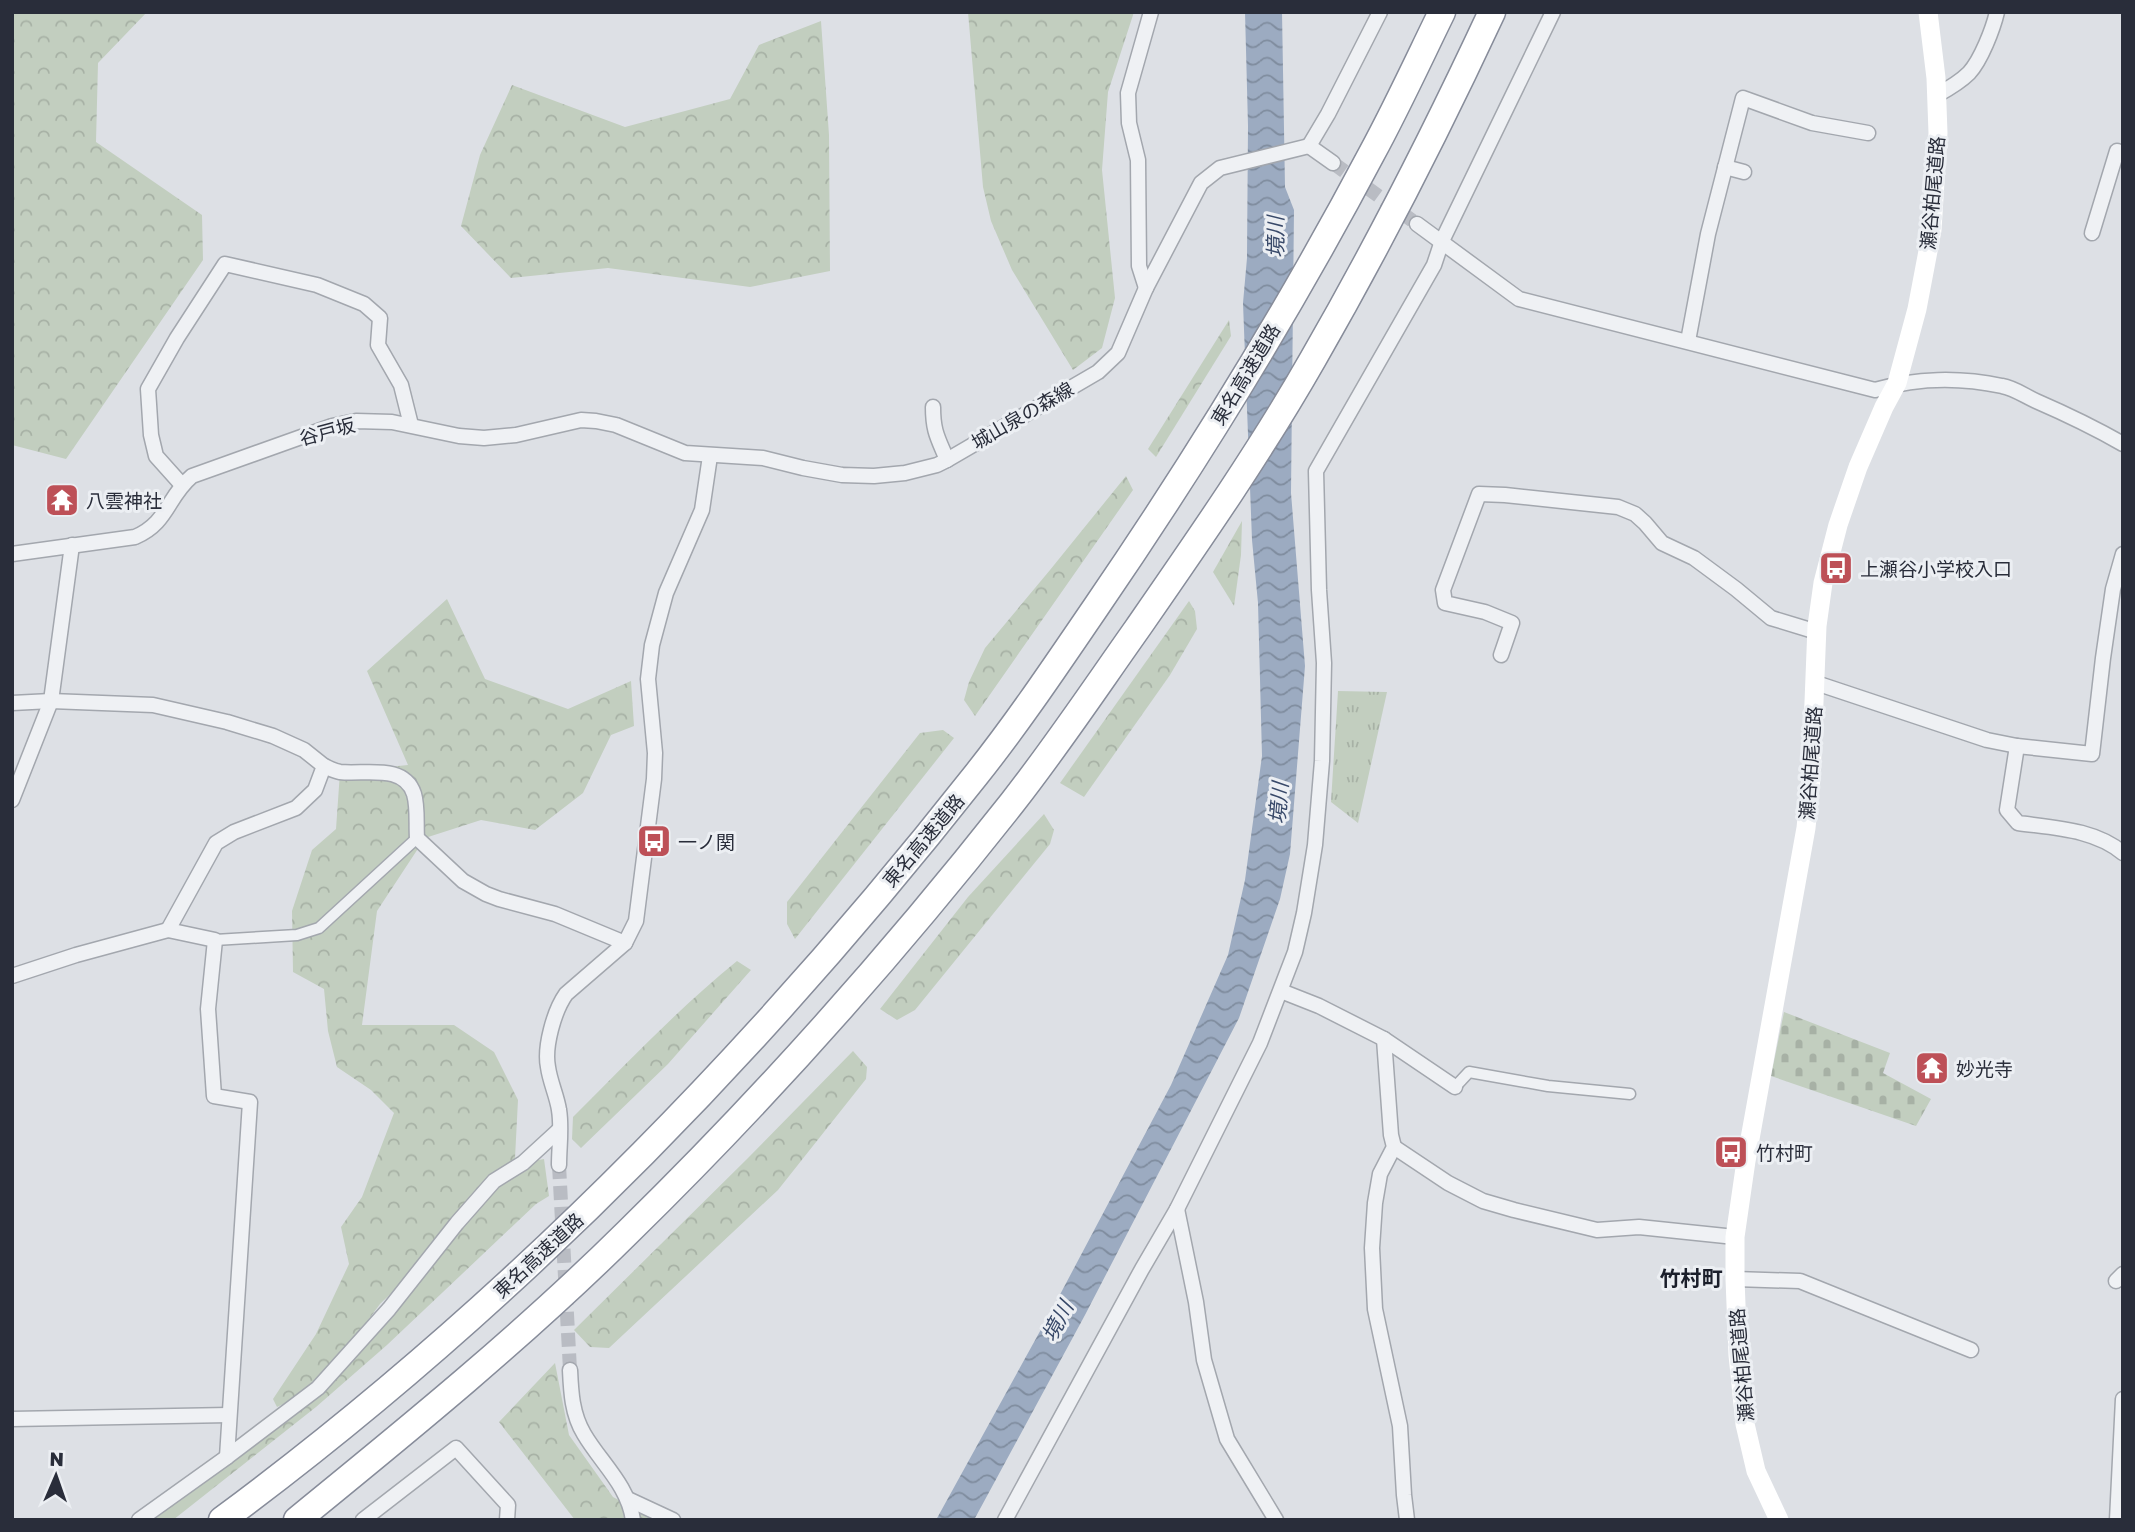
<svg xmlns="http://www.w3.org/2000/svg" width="2135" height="1532" viewBox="0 0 2135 1532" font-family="'Golos Text','Noto Sans JP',sans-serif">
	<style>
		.grass { fill: url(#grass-tufts) }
		.forest { fill: url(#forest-crowns) }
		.cemetery { fill: url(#cemetery-stones) }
		.water { fill: url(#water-waves) }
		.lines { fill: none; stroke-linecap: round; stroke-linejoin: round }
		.minor-tunnel { stroke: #b9bcc3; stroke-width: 14; stroke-dasharray: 14 7; stroke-linecap: butt }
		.pedestrian-casing { stroke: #a3a7ae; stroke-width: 13 }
		.minor-casing { stroke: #a3a7ae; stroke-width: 17 }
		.motorway-casing { stroke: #878c9a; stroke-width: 29 }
		.pedestrian { stroke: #eff1f4; stroke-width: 10 }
		.minor { stroke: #eff1f4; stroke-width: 14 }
		.secondary { stroke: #fff; stroke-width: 19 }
		.motorway { stroke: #fff; stroke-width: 26 }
		.labels { text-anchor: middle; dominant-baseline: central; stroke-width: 6; stroke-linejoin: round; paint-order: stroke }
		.street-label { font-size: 19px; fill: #292d3a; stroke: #eceff3 }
		.poi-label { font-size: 19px; fill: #292d3a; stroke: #eceff3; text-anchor: start }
		.water-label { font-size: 21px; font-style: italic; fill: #384969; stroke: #eceff3 }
		.neighbourhood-label { font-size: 21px; font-weight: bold; fill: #1b1f2b; stroke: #eceff3 }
	</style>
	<defs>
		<pattern id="grass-tufts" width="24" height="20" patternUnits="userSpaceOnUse" patternTransform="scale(1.75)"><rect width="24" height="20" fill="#c2cebf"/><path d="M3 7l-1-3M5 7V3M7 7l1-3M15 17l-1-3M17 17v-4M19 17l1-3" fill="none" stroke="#a7b1a5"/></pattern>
		<pattern id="forest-crowns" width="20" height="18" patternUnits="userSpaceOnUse" patternTransform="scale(1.75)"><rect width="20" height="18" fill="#c2cebf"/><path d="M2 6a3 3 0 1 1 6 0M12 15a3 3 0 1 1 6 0" fill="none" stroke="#a7b1a5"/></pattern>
		<pattern id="cemetery-stones" width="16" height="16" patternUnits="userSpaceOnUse" patternTransform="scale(1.75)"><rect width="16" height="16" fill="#c2cebf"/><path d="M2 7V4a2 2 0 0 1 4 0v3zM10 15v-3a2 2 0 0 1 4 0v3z" fill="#a7b1a5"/></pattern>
		<pattern id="water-waves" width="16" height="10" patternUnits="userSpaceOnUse" patternTransform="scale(1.75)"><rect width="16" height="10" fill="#9cabc1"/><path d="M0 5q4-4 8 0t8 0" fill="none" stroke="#7f8c9e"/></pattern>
	</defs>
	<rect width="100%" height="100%" fill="#dde0e5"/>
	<!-- grass -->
	<polygon class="grass" points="1338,691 1387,692 1358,823 1331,802"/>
	<!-- forest -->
	<g class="forest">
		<polygon points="12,12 147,12 98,63 96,142 202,215 203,260 66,459 12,445"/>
		<polygon points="968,12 1134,12 1108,92 1102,170 1115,298 1102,348 1073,370 1012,270 991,221 983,187"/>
		<polygon points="821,21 829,135 830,271 750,287 608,268 511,278 461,226 480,155 512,85 625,127 730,99 759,45"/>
		<polygon points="1229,320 1231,336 1156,457 1148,449"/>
		<polygon points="1126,476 1133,490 975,716 964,700 969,682 985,648 1050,570"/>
		<polygon points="1242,521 1241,555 1234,606 1213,572"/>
		<polygon points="447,599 485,679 568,709 631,681 634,726 611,735 583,793 535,830 481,820 425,838 377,911 362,1025 454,1025 494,1052 518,1100 515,1158 500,1176 523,1163 544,1159 549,1196 536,1204 387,1345 316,1407 173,1520 148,1520 227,1457 327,1390 428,1258 380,1304 318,1388 277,1407 273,1399 316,1334 349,1264 341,1227 362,1197 394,1113 371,1090 337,1067 328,1031 324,989 293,972 292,911 312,850 336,829 340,772 408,765 367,671"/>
		<polygon points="1189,601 1195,611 1197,629 1170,675 1084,797 1060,783"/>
		<polygon points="943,730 954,738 795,939 787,924 787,902 920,733"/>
		<polygon points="1044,814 1054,830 1050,844 915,1010 897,1020 880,1009 968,897"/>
		<path d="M737,961l14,9 -83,94 -87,84 -9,-9 1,-22c53,-53 105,-108 164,-156z"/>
		<polygon points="853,1051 867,1067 866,1079 778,1190 609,1348 590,1347 574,1330 747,1159"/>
		<polygon points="555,1363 569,1435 613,1497 657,1520 575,1520 499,1422"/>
	</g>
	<!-- cemetery -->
	<polygon class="cemetery" points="1784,1012 1890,1053 1883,1073 1931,1099 1916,1126 1771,1076"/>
	<!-- water -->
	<polygon class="water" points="1245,12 1282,12 1285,187 1294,210 1291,493 1305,666 1290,854 1280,899 1239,1018 1085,1315 974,1520 936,1520 1055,1304 1171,1085 1228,955 1245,880 1262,756 1258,603 1252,540 1243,303 1247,258 1248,126"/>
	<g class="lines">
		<!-- minor-tunnel -->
		<g class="minor-tunnel">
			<polyline points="1333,163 1417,224"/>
			<polyline points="559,1165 570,1370"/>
		</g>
		<!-- pedestrian casing -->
		<g class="pedestrian-casing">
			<g id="pedestrian">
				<polyline points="215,940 297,935 319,928 417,838"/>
				<polyline points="1455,1087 1469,1072 1548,1086 1630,1094"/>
			</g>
		</g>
		<!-- minor casing -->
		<g class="minor-casing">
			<g id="minor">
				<path d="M1937,95c11,-6 23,-13 32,-22 12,-13 24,-44 28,-61"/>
				<polyline points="1309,146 1328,114 1380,12"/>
				<polyline points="1309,146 1333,163"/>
				<polyline points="1725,167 1744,172"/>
				<path d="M1417,224l102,75 356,91c40,-12 85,-13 127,-4 12,2 23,10 34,15 30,13 59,27 87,43"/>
				<polyline points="2092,233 2117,151 2123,153"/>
				<polyline points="1146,288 1139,266 1138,160 1129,123 1128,93 1151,12"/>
				<polyline points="1688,341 1708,234 1743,98 1812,123 1868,133"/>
				<path d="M933,407c0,25 5,31 14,53"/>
				<polyline points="182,485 156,456 151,435 148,389 177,338 225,264 317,285 364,304 380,318 378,345 401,385 411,425"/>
				<path d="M12,554l123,-17c33,-14 32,-40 57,-61l140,-50 24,-5 36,1 67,14 25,2 32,-3 65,-15 15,1 20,4 69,28 78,5 40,10 39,7 32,1 31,-3 32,-8 10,-5 151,-88 20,-19 28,-65 55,-105 19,-15 89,-22"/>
				<polyline points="1501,655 1512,623 1485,612 1445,603 1443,590 1479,494 1505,495 1618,507 1635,514 1645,523 1662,543 1694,558 1736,589 1771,618 1817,632"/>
				<path d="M1816,683l171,57 30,6 -10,64 11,13c36,5 76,6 105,30"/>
				<polyline points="12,703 51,701 153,705 227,722 273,736 304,750 324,766 315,790 296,808 234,832 216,843 168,930"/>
				<polyline points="2017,746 2092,754 2103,658 2113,589 2123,554"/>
				<path d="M324,766c5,2 10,5 16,6 24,3 64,-9 74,22 4,13 2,30 3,44l46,43 23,13 13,5 56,15 70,29"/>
				<polyline points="12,800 51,701 72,545"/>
				<polyline points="12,976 76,955 168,930 215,940 208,1009 214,1096 250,1102 227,1457"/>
				<polyline points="1281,991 1319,1006 1384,1039 1455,1087"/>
				<polyline points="1384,1039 1391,1135 1394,1147 1380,1174 1375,1203 1372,1248 1375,1309 1400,1426 1404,1495 1407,1520"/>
				<polyline points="1394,1147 1448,1183 1483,1201 1514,1210 1597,1230 1639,1227 1735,1237"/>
				<path d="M559,1165c0,-18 3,-37 0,-55 -2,-14 -9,-28 -11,-43 -4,-20 6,-56 18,-73l59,-51 11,-22 18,-142 1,-26 -7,-74 4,-34 14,-52 36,-83 8,-54"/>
				<polyline points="1177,1209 1196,1302 1204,1360 1227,1439 1276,1520"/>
				<polyline points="1735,1279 1800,1281 1971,1350"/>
				<polyline points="2116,1281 2123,1274"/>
				<path d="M570,1370c1,22 2,44 14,64 17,29 44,51 49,86"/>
				<polyline points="12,1419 229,1415"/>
				<polyline points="630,1500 673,1520"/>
				<polyline points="139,1520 227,1457 318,1388 389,1309 457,1223 494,1181 523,1163 559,1130"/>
				<polyline points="363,1520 456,1448 508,1505 507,1520"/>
				<polyline points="1005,1520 1142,1269 1177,1209 1260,1043 1295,952 1304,913 1315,845 1322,761 1324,663 1319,590 1316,471 1434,265 1442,241 1553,12"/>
				<polyline points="2117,1520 2123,1399"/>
			</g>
		</g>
		<!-- motorway casing -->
		<g class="motorway-casing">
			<g id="motorway">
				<path d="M222,1520c285,-211 535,-467 754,-745 43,-54 81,-111 120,-168 100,-146 193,-297 276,-454 25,-46 47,-94 70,-141"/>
				<path d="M297,1520c113,-92 227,-185 331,-288 137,-134 265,-278 384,-429 44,-56 84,-116 125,-174 61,-88 123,-177 176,-270 65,-113 124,-229 179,-347"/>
			</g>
		</g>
		<!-- pedestrian -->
		<use href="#pedestrian" class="pedestrian"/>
		<!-- minor -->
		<use href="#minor" class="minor"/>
		<!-- secondary -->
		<polyline class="secondary" points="1779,1520 1756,1471 1745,1424 1738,1355 1735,1279 1735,1237 1746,1161 1806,828 1811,778 1817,626 1823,583 1838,525 1858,467 1884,407 1897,383 1917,309 1932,230 1938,133 1936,78 1928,12"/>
		<!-- motorway -->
		<use href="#motorway" class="motorway"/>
	</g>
	<!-- icons -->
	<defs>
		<g id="temple-square" transform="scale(1.75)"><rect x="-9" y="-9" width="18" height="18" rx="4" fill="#bd5057" stroke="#eceff3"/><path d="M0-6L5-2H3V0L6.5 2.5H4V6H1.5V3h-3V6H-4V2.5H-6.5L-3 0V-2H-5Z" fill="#fff"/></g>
		<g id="bus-square" transform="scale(1.75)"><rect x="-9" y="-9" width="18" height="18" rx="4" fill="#bd5057" stroke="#eceff3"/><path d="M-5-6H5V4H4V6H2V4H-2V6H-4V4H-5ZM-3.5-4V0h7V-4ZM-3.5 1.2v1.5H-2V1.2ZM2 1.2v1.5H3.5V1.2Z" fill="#fff"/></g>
	</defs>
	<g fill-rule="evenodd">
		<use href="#temple-square" x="62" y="500"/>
		<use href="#bus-square" x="1836" y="568"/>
		<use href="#bus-square" x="654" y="841"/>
		<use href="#temple-square" x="1932" y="1068"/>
		<use href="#bus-square" x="1731" y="1152"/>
	</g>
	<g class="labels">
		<!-- street labels -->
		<g class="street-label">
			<text transform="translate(1932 193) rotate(-85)">瀬谷柏尾道路</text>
			<text transform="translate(1245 374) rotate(-59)">東名高速道路</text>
			<text transform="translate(1022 415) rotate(-30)">城山泉の森線</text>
			<text transform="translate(327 431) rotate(-15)">谷戸坂</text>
			<text transform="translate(1810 763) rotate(-86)">瀬谷柏尾道路</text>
			<text transform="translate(923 840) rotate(-50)">東名高速道路</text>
			<text transform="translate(538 1255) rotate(-43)">東名高速道路</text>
			<text transform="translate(1741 1365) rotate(-95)">瀬谷柏尾道路</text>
		</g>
		<!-- poi labels -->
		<g class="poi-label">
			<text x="86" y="500">八雲神社</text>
			<text x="1860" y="568">上瀬谷小学校入口</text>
			<text x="678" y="841">一ノ関</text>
			<text x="1956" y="1068">妙光寺</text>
			<text x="1756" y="1152">竹村町</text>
		</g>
		<!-- water labels -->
		<g class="water-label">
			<text transform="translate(1275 237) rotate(-90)">境川</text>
			<text transform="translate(1278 803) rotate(-85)">境川</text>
			<text transform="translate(1057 1321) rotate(-62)">境川</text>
		</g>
		<!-- neighbourhood labels -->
		<g class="neighbourhood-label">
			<text x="1691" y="1278">竹村町</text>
		</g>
	</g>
	<!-- border -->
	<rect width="2135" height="1532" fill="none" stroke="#292d3a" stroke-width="28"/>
	<!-- north arrow -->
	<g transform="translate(56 1476) rotate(2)" stroke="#eceff3" stroke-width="5" paint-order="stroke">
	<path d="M0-5L12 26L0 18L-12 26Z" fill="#292d3a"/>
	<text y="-10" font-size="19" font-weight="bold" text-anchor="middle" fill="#292d3a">N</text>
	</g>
</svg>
